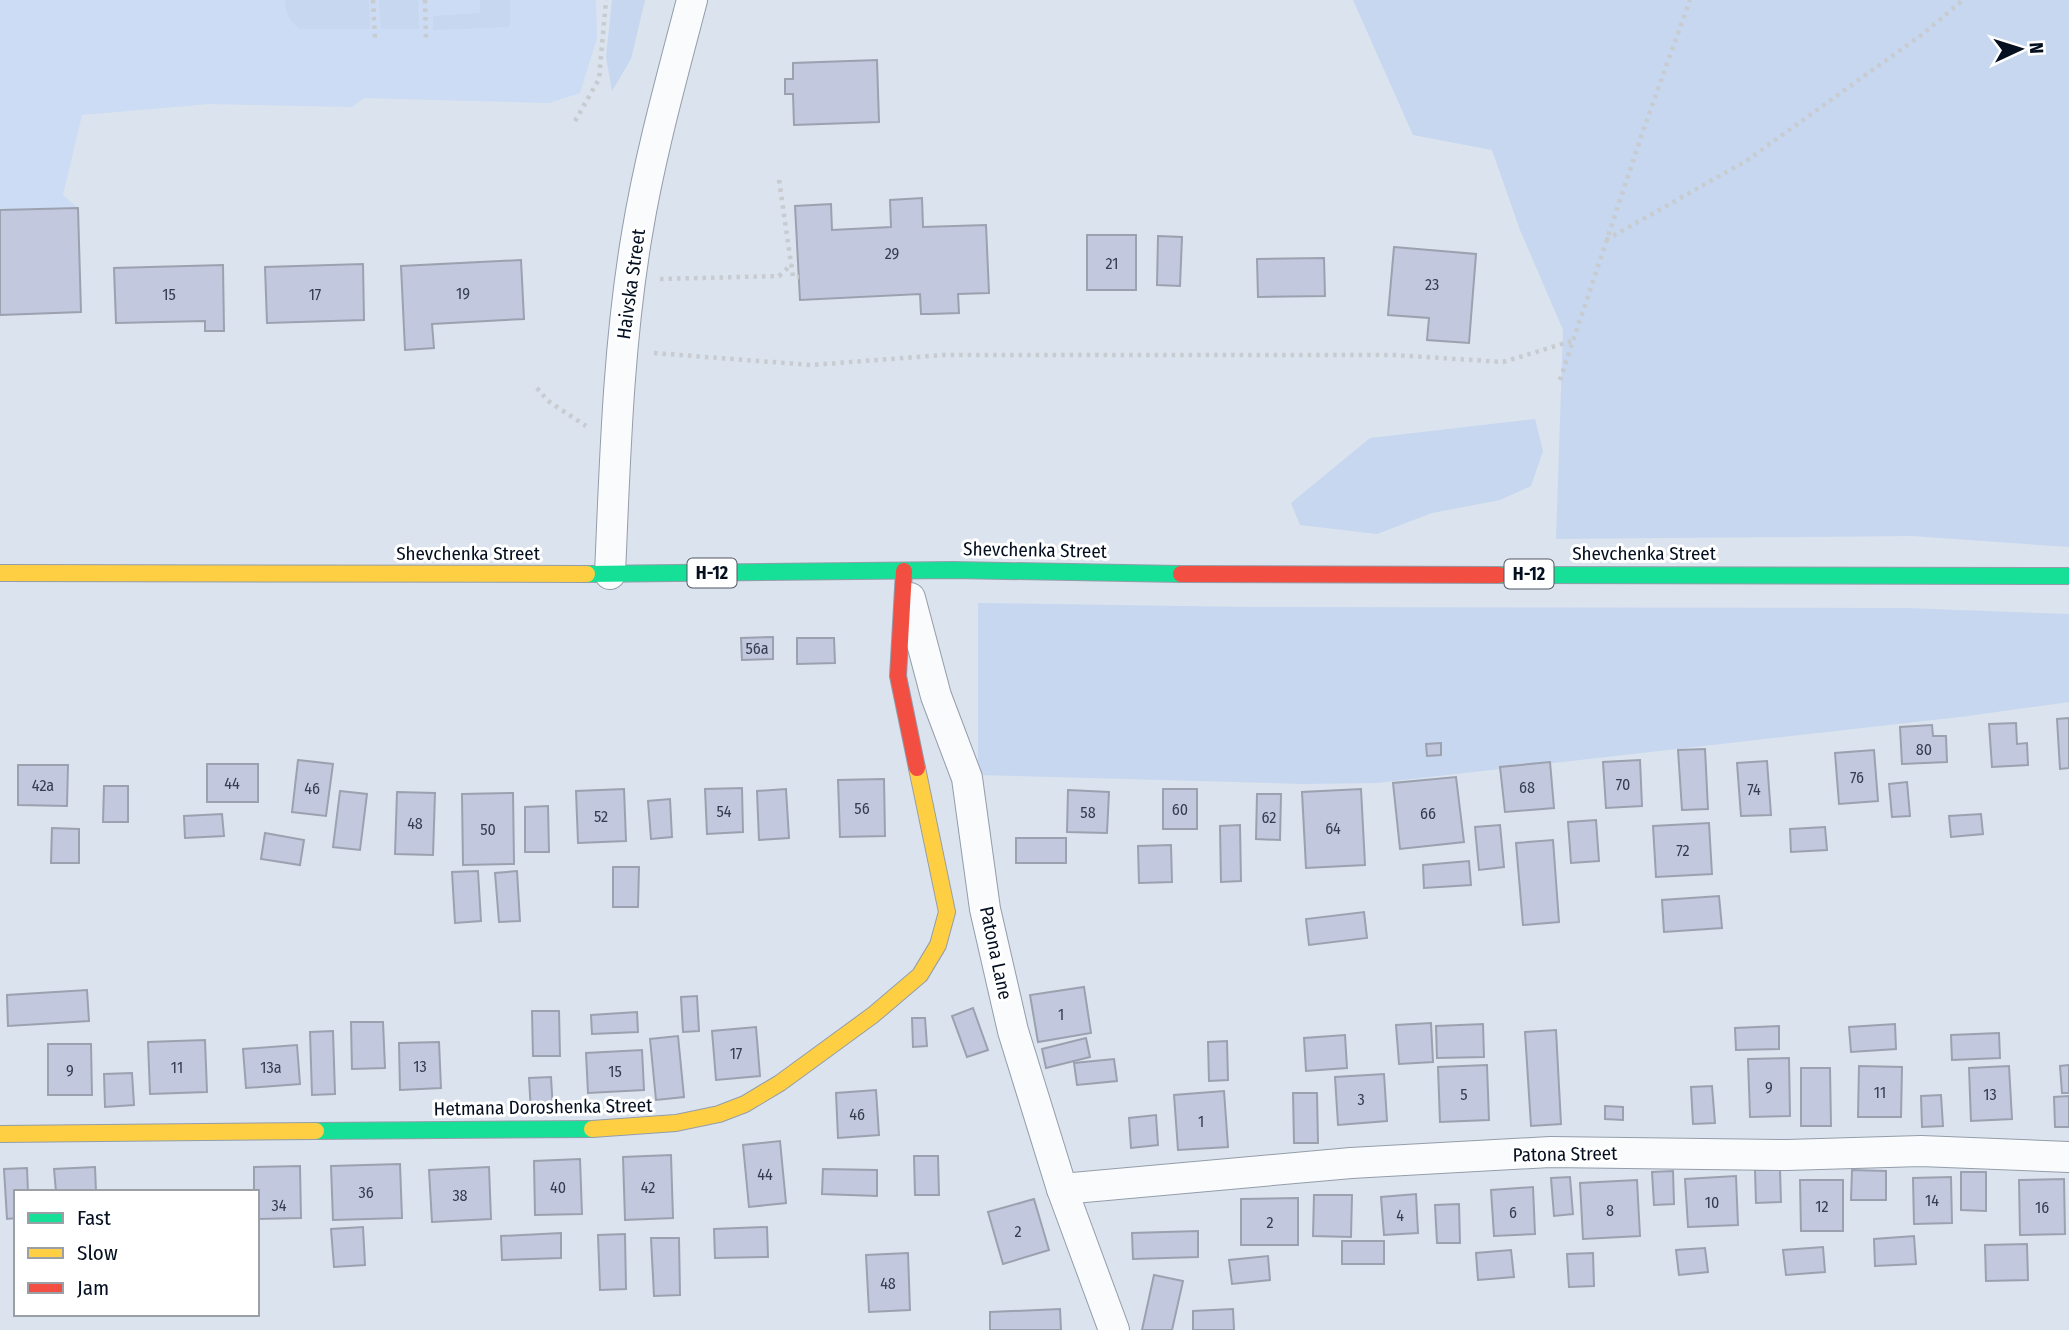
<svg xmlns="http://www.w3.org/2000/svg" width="2069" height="1330" viewBox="0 0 2069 1330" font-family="'Fira Sans Condensed',sans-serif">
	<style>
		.built { fill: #cbdcf4 }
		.green { fill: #c6d7ef }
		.building { fill: #c2c9df; stroke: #9ca1af; stroke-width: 2 }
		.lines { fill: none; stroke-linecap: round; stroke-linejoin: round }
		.street-casing { stroke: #939daa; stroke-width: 32 }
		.fast-casing { stroke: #939daa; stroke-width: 18 }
		.slow-casing { stroke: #939daa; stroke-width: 18 }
		.jam-casing { stroke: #939daa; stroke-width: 18 }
		.path { stroke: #c8cbcf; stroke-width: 4.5; stroke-dasharray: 3.5 5; stroke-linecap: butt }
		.street { stroke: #fafbfc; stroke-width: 30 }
		.fast { stroke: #16e098; stroke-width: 16 }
		.slow { stroke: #ffcf43; stroke-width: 16 }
		.jam { stroke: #f24e42; stroke-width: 16 }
		.labels { text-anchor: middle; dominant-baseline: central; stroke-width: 6; stroke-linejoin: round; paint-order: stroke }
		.number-label { font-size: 16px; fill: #343e50 }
		.shield { fill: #fff; stroke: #4f5763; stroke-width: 2 }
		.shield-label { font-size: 18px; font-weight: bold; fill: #040f20 }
		.street-label { font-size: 19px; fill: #040f20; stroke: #fff }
	</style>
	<rect width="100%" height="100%" fill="#dbe3ee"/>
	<!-- built -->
	<polygon class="built" points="0,0 596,0 597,38 580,93 549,103 364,98 352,107 209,104 82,115 63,195 78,208 81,312 0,315"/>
	<!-- green -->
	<g class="green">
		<path d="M285,0h84l1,29h-70c-11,-8 -14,-15 -15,-29z"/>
		<polygon points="379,0 418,0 419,29 381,29"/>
		<polygon points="480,0 510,0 510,24 508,27 433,30 433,16 480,13"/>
		<polygon points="612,0 645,0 631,59 612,91 606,57"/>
		<polygon points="1353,0 2069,0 2069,547 1912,536 1556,539 1563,330 1520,230 1492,150 1413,135"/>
		<polygon points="1535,419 1543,451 1531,486 1500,500 1432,513 1377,534 1300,525 1291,503 1370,438"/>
		<polygon points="978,603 1250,607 1905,608 2069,614 2069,702 1968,716 1377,783 1304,784 978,775"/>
	</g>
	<!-- building -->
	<g class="building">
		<polygon points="877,60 879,122 794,125 793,94 785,94 785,79 793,79 793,63"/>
		<polygon points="922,198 923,227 986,225 989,293 958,294 959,313 930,314 921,314 920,294 800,300 795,206 831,204 832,230 891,227 890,200"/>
		<polygon points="78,208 81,312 0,315 0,210"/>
		<rect x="1087" y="235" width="49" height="55"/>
		<polygon points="1158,236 1182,237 1180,286 1157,285"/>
		<polygon points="1394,247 1476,254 1469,343 1427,340 1429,318 1388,315"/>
		<polygon points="1324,258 1325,296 1258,297 1257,259"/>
		<polygon points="521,260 524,319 432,324 434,348 405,350 401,266"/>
		<polygon points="363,264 364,320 267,323 265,267"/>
		<polygon points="223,265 224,331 205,331 205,321 116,323 114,268"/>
		<polygon points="773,637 773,659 742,660 741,638"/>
		<polygon points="797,638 834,638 835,663 797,664"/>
		<polygon points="2069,718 2069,768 2060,769 2057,719"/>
		<polygon points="2016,723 2017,744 2027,743 2028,765 1992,767 1989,724"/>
		<polygon points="1932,725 1933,736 1946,736 1947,762 1902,764 1900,727"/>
		<polygon points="1441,743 1441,755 1427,756 1426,744"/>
		<polygon points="1705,749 1708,809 1682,810 1678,750"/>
		<polygon points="1874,750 1878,801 1839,804 1835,753"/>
		<polygon points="298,760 333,764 326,816 292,812"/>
		<polygon points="1640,760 1642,806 1606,808 1603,762"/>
		<polygon points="1767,761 1771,815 1741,816 1737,763"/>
		<polygon points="1550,762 1554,808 1505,812 1500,767"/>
		<rect x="207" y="764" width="51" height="38"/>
		<polygon points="18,765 68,765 67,806 18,805"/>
		<polygon points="1456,777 1464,842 1400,849 1393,783"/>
		<polygon points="884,779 885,836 840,837 838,780"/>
		<polygon points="1907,782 1910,816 1892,817 1889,784"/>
		<polygon points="104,786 128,786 128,822 103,822"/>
		<polygon points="742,788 743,832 707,834 705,789"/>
		<polygon points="624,789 626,841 578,843 576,791"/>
		<polygon points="786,789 789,838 759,840 757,791"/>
		<rect x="1163" y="789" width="34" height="40"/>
		<polygon points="1361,789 1365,865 1306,868 1302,792"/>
		<polygon points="1068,790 1109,792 1107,833 1067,832"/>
		<polygon points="340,791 367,794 360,850 333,847"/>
		<polygon points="397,792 435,793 433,855 395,854"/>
		<polygon points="513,793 514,864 463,865 462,794"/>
		<polygon points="1257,794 1281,794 1280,840 1256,839"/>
		<polygon points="670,799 672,837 651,839 648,801"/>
		<polygon points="548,806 549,852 525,852 525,807"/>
		<polygon points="222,814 224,836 185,838 184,816"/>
		<polygon points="1981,814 1983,834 1951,837 1949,816"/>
		<polygon points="1596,820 1599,861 1571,863 1568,822"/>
		<polygon points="1709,823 1712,874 1656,877 1653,826"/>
		<polygon points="1240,825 1241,881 1221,882 1220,826"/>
		<polygon points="1500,825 1504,867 1479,870 1475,827"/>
		<polygon points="1825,827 1827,850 1791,852 1790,829"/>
		<polygon points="52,828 79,829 79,863 51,863"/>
		<polygon points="265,833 304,840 300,865 261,859"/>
		<rect x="1016" y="838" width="50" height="25"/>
		<polygon points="1553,840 1559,922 1523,925 1516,843"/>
		<polygon points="1171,845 1172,882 1139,883 1138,846"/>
		<polygon points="1469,861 1471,885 1424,888 1423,865"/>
		<polygon points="613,867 639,867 638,907 613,907"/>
		<polygon points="478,871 481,921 455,923 452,872"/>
		<polygon points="517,871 520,921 499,922 495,873"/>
		<polygon points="1719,896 1722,928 1664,932 1662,900"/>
		<polygon points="1364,912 1367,938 1309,945 1306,919"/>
		<polygon points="1084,987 1091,1033 1038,1042 1030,995"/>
		<polygon points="87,990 89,1021 8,1026 7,995"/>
		<polygon points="697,996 699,1031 683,1032 681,997"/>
		<polygon points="973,1008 988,1050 967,1057 952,1016"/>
		<polygon points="532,1011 559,1011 560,1056 533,1056"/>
		<polygon points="637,1012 638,1032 592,1034 591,1015"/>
		<polygon points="912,1018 925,1018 927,1046 913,1047"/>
		<polygon points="351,1022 383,1022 385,1068 352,1069"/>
		<polygon points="1431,1023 1433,1062 1399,1064 1396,1025"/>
		<polygon points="1483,1024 1484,1057 1437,1058 1436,1026"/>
		<polygon points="1895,1024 1896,1049 1851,1052 1849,1027"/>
		<polygon points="1779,1026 1779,1049 1736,1050 1735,1028"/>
		<polygon points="756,1027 760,1076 716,1080 712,1031"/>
		<polygon points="1556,1030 1561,1124 1531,1126 1525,1032"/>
		<polygon points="333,1031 335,1094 312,1095 310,1032"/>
		<polygon points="1999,1033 2000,1058 1952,1060 1951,1035"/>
		<polygon points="1345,1035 1347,1068 1306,1071 1304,1038"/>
		<polygon points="678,1036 684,1097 656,1100 650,1039"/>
		<polygon points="1086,1038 1090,1057 1046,1068 1042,1049"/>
		<polygon points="205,1040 207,1092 150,1094 148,1042"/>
		<polygon points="1227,1041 1228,1080 1209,1081 1208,1042"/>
		<polygon points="439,1042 441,1088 400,1090 399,1043"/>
		<polygon points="48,1044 91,1044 92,1095 48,1095"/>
		<polygon points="297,1045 300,1084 246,1088 243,1049"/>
		<polygon points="642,1050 644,1090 588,1093 586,1053"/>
		<polygon points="1789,1058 1790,1116 1750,1117 1748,1059"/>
		<polygon points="1114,1059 1117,1081 1077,1085 1074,1063"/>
		<polygon points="1487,1065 1489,1120 1440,1122 1438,1067"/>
		<polygon points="2069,1065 2069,1093 2062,1093 2060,1066"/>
		<polygon points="1859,1066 1902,1067 1901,1117 1858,1117"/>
		<polygon points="2009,1066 2012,1119 1971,1121 1969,1068"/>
		<polygon points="1801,1068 1830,1068 1831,1126 1801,1126"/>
		<polygon points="132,1073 134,1105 105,1107 104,1074"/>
		<polygon points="1384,1074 1387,1121 1338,1125 1335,1077"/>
		<polygon points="551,1077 553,1110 531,1112 529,1078"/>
		<polygon points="1712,1086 1715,1123 1693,1124 1691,1087"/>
		<polygon points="876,1090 879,1135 838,1138 836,1093"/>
		<polygon points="1224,1091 1228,1147 1178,1150 1174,1095"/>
		<polygon points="1293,1093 1317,1093 1318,1143 1294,1143"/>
		<polygon points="1941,1095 1943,1126 1922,1127 1921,1096"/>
		<polygon points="2069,1096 2069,1127 2055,1127 2054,1097"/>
		<polygon points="1605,1106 1623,1107 1623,1120 1605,1119"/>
		<polygon points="1156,1115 1158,1145 1131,1148 1129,1118"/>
		<polygon points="780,1141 786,1203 749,1207 743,1145"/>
		<polygon points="671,1155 673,1218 625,1220 623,1157"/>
		<polygon points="914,1156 938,1156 939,1195 915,1195"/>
		<polygon points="580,1159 582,1214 535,1215 534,1161"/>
		<polygon points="400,1164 402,1218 333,1220 331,1166"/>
		<polygon points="300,1166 301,1218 257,1219 257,1192 254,1192 254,1167"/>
		<polygon points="95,1167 96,1192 56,1192 54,1169"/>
		<polygon points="489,1167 491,1219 432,1222 429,1170"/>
		<polygon points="27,1168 28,1192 16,1192 16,1218 7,1219 4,1169"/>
		<polygon points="823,1169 877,1170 877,1196 822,1194"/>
		<polygon points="1755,1170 1780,1170 1781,1202 1756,1203"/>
		<polygon points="1852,1170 1886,1171 1886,1200 1851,1200"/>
		<polygon points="1673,1171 1674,1204 1654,1205 1652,1172"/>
		<polygon points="1961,1172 1986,1172 1986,1211 1961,1210"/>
		<polygon points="1736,1176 1738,1225 1688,1227 1685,1179"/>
		<polygon points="1570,1177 1573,1214 1554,1216 1551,1178"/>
		<polygon points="1951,1177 1952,1223 1914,1224 1913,1178"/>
		<polygon points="2064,1179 2065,1234 2020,1235 2019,1180"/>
		<polygon points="1637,1180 1640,1236 1583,1239 1580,1183"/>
		<polygon points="1800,1180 1843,1180 1843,1231 1801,1231"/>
		<polygon points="1533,1187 1535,1234 1494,1236 1491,1190"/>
		<polygon points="1416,1194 1418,1233 1384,1235 1381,1197"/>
		<polygon points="1314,1195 1352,1195 1351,1237 1313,1236"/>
		<polygon points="1298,1198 1298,1245 1241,1245 1241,1199"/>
		<polygon points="1034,1199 1049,1250 1003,1264 988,1212"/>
		<polygon points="1459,1204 1460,1243 1437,1243 1435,1205"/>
		<polygon points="363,1227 365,1265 334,1267 331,1229"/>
		<polygon points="767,1227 768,1257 715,1258 714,1229"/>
		<polygon points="1198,1231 1198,1257 1133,1259 1132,1233"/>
		<polygon points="561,1233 561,1258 502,1260 501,1236"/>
		<polygon points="625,1234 626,1289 600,1290 598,1235"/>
		<polygon points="1914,1236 1916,1264 1875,1266 1874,1239"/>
		<polygon points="651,1238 679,1238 680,1295 654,1296"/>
		<rect x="1342" y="1241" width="42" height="23"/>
		<polygon points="2027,1244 2028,1280 1986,1281 1985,1245"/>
		<polygon points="1823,1247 1825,1272 1786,1275 1783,1250"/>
		<polygon points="1705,1248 1708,1272 1679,1275 1676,1250"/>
		<polygon points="1511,1250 1514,1277 1478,1280 1476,1253"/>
		<polygon points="908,1253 910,1310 869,1312 866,1255"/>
		<polygon points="1593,1253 1594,1286 1569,1287 1567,1254"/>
		<polygon points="1268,1256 1270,1280 1232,1284 1229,1260"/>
		<polygon points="1154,1275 1183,1281 1172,1330 1142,1330"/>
		<polygon points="1060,1309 1061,1330 990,1330 990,1312"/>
		<polygon points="1233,1309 1234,1330 1193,1330 1193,1311"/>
	</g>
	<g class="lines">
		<!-- street casing -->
		<g class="street-casing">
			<g id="street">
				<path d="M610,574c5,-114 8,-228 27,-340 13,-79 35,-157 55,-234"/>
				<polyline points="910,598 936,696 967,778 985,909 1013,1031 1062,1189 1114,1330"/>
				<polyline points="1062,1189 1351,1163 1550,1152 1787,1155 1921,1151 2069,1157"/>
			</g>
		</g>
		<!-- fast casing -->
		<g class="fast-casing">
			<g id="fast">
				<polyline points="587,574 953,570 1181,574"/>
				<polyline points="1499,575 2069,576"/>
				<polyline points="316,1131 592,1129"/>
			</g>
		</g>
		<!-- slow casing -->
		<g class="slow-casing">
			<g id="slow">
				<polyline points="0,573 587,574"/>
				<polyline points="592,1129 676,1123 719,1114 745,1104 780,1083 873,1015 920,975 938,945 947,912 917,768"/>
				<polyline points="0,1134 316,1131"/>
			</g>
		</g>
		<!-- jam casing -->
		<g class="jam-casing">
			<g id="jam">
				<polyline points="904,571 898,676 917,768"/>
				<polyline points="1181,574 1499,575"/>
			</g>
		</g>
		<!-- path -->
		<g class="path">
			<polyline points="373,0 375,39"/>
			<polyline points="425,0 426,40"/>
			<polyline points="575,121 599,79 606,0"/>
			<polyline points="779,180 793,277 799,277"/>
			<polyline points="1606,240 1746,161 1924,33 1963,0"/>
			<polyline points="660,279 779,276 792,264"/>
			<polyline points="654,353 811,365 943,355 1395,355 1503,362 1572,341"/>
			<polyline points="1560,380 1645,125 1690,0"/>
			<polyline points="537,388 548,401 586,426"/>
		</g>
		<!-- street -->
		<use href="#street" class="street"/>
		<!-- fast -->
		<use href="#fast" class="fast"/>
		<!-- slow -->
		<use href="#slow" class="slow"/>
		<!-- jam -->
		<use href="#jam" class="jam"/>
	</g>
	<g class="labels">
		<!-- number labels -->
		<g class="number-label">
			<text x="892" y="253">29</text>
			<text x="1112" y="263">21</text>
			<text x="1432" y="284">23</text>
			<text x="463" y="293">19</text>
			<text x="169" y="294">15</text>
			<text x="315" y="294">17</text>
			<text x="757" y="648">56а</text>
			<text x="1924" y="749">80</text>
			<text x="1857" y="777">76</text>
			<text x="232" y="783">44</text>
			<text x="1623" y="784">70</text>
			<text x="43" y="785">42а</text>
			<text x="1527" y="787">68</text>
			<text x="312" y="788">46</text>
			<text x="1754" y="789">74</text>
			<text x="862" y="808">56</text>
			<text x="1180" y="809">60</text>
			<text x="724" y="811">54</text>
			<text x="1088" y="812">58</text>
			<text x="1428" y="813">66</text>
			<text x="601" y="816">52</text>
			<text x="1269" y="817">62</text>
			<text x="415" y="823">48</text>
			<text x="1333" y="828">64</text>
			<text x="488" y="829">50</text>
			<text x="1683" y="850">72</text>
			<text x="1061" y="1014">1</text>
			<text x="736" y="1053">17</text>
			<text x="420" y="1066">13</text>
			<text x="177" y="1067">11</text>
			<text x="271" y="1067">13а</text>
			<text x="70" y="1070">9</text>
			<text x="615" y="1071">15</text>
			<text x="1769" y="1087">9</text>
			<text x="1880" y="1092">11</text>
			<text x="1464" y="1094">5</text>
			<text x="1990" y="1094">13</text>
			<text x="1361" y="1099">3</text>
			<text x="857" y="1114">46</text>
			<text x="1201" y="1121">1</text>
			<text x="765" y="1174">44</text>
			<text x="558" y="1187">40</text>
			<text x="648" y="1187">42</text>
			<text x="366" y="1192">36</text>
			<text x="460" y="1195">38</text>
			<text x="1932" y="1200">14</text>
			<text x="1712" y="1202">10</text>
			<text x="279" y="1205">34</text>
			<text x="1822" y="1206">12</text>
			<text x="2042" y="1207">16</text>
			<text x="1610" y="1210">8</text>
			<text x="1513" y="1212">6</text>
			<text x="1400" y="1215">4</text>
			<text x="1270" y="1222">2</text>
			<text x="1018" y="1231">2</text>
			<text x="888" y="1283">48</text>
		</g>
		<!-- shield labels -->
		<g class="shield">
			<rect x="687.5" y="558.5" width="49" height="29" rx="5"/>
			<rect x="1504.5" y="559.5" width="49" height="29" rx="5"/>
		</g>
		<g class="shield-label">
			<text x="712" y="573">Н-12</text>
			<text x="1529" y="574">Н-12</text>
		</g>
		<!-- street labels -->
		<g class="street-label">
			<text transform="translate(631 284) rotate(-82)">Haivska Street</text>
			<text transform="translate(1035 550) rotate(1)">Shevchenka Street</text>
			<text x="468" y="553">Shevchenka Street</text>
			<text x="1644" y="553">Shevchenka Street</text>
			<text transform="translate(996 953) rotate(78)">Patona Lane</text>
			<text transform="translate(543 1107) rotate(-1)">Hetmana Doroshenka Street</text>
			<text transform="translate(1565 1154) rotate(-1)">Patona Street</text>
		</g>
	</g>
	<!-- legend -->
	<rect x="14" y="1190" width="245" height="126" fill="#ffffff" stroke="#9b9fa6" stroke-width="2"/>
	<rect x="28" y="1213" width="35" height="10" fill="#16e098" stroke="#9b9fa6" stroke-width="2"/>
	<text x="77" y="1225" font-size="21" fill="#040f20">Fast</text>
	<rect x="28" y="1248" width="35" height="10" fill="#ffcf43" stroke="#9b9fa6" stroke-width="2"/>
	<text x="77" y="1260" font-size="21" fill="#040f20">Slow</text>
	<rect x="28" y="1283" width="35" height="10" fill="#f24e42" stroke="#9b9fa6" stroke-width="2"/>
	<text x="77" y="1295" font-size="21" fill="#040f20">Jam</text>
	<!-- north arrow -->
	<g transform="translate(2020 49) rotate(86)" stroke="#ffffff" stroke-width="5" paint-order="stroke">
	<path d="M0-5L12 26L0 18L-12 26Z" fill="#040f20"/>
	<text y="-10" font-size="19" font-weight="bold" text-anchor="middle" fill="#040f20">N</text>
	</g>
</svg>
